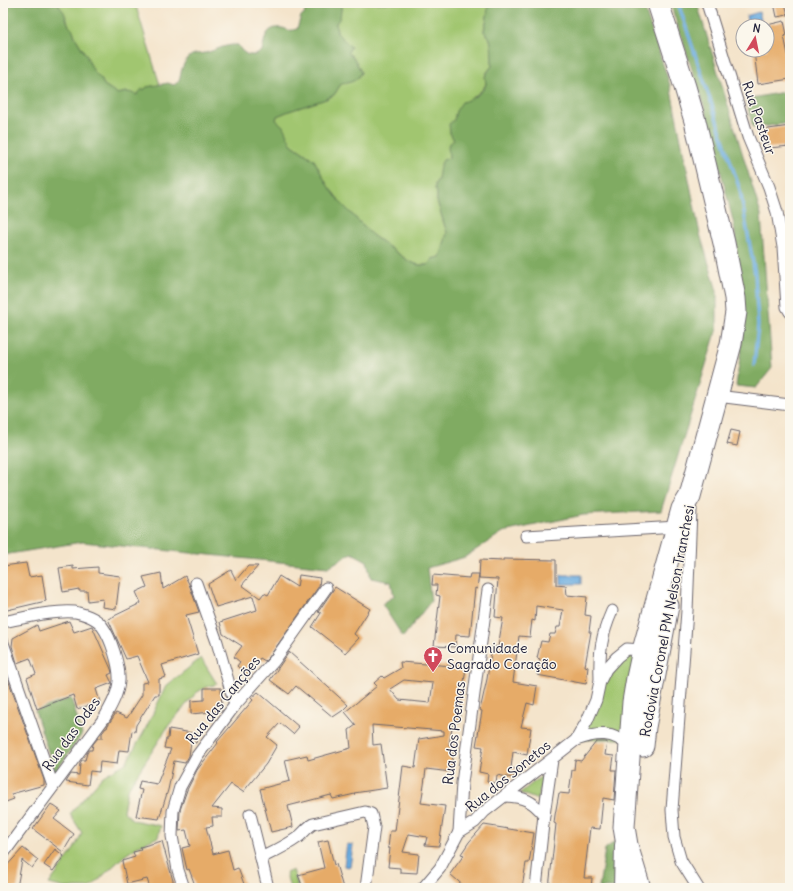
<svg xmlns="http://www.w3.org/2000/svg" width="793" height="891" viewBox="0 0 793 891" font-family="Delius,sans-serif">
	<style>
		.green { fill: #a1c670; stroke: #627456 }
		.forest { fill: #80ab62; stroke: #51664e }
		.water { fill: #6dade0; stroke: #48688e }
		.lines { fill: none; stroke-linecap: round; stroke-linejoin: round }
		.stream { stroke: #6dade0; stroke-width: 3.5 }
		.building { fill: #e6ab67; fill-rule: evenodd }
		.street-casing { stroke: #6c666d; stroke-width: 13 }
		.secondary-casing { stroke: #6c666d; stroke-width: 18 }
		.highway-casing { stroke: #6c666d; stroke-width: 23 }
		.street { stroke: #fff; stroke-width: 11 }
		.secondary { stroke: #fff; stroke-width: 16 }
		.highway { stroke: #fff; stroke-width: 21 }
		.labels { text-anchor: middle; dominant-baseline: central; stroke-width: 3; stroke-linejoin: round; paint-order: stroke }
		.street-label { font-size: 14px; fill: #22223b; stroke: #fbf7ec }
		.poi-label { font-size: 14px; fill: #22223b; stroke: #fbf7ec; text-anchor: start }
	</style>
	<rect width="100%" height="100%" fill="#fbf7ec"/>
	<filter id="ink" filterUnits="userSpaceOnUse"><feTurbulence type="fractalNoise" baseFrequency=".025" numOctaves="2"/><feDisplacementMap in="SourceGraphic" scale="8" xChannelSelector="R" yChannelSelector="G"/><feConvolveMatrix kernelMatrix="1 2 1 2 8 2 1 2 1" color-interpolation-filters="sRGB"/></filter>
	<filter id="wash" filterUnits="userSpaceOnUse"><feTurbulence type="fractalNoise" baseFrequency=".012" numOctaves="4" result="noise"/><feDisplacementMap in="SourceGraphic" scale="16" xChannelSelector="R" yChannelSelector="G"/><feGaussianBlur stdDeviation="0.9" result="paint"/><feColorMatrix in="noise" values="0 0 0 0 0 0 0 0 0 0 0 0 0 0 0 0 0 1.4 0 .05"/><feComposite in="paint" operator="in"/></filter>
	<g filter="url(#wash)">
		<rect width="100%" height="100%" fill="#f4e4cb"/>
		<!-- green -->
		<g class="green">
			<polygon points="60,3 135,3 160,85 147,87 137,95 126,92 118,94 104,85 101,79 94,73 86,55 75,37 73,30 69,26 67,20 59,6"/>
			<path d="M341,3h148c-2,5 -1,9 -2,14 -1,6 -3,9 -3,15 2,1 4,3 5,5 3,3 3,23 3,29l-5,6 -2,5 1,7 -4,6 -26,21 -2,9 -4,13 4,7 -5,18 -10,16 -1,5 -3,5 2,9v8l10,32 -4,15 -3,9 -8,2 -4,6h-9l-9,-3 -38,-27 -30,-31 -14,-18 -14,-26 -23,-16 -15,-24 1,-4 12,-5 37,-12 8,-4 7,-11c10,-2 16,-3 20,-12l-6,-12 -7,-8 2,-6 -13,-13 -1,-10 5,-13z"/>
			<polygon points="643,650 621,739 576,740 617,657"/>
			<polygon points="201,658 217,684 204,688 196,693 169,725 127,790 123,811 133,820 161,826 158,837 140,845 124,856 90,888 65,888 49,884 74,849 82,833 70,814 103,776 126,763 144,732 166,686"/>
			<polygon points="543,775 538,800 520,793"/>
			<polygon points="293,870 298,886 290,888 286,873"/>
		</g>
		<!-- forest -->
		<g class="forest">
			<path d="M3,3h57l-1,3 5,6 5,14 4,4 2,7 11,18 8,17 7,7 3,6 14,9c8,-2 12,-3 19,1l5,-6 2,1 3,-3 21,-4 6,2c9,-6 5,-13 10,-21 1,-3 6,-8 8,-9 4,-2 9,-1 13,-2 12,-3 20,-9 33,-8l4,6 6,4h8l6,-4c3,-12 3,-25 20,-23 7,1 4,4 15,1l4,-13 3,-1 1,-5 -2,-7h38v7l-1,8 -4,5 1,10 14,14 -3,5 7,8 6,12c-4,10 -10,10 -20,12l-7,11 -8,4 -37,12 -12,5 -1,4 7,6 8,18 23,16 14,26 14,18 30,31 38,27 9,3h9l4,-6 8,-2 3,-9 4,-15 -10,-32v-8l-2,-4v-5l3,-5 2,-13 3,-6 6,-2 -1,-13 6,-5 -4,-7 -1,-9 5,-4 2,-9 6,-9c8,-2 22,-9 24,-18 0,-1 -1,-6 -1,-7 1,-4 5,-8 7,-11 0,-5 0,-26 -3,-29 -1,-2 -3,-3 -5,-5 0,-6 3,-10 3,-16 1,-5 0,-8 2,-13h152l4,7 25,75 30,149 17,57v38l-56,182 -78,4 -80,17 -38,25 -38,11 4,33 -28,36 -21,-33 12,-8 -3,-14 -20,-4 -4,-17 -15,-8 -24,14 -246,-25 -79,13z"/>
			<polygon points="670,3 697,3 761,215 772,368 756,388 736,386 745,320 734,225 706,112"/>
			<polygon points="790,91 790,123 753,128 746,99"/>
			<polygon points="71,698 82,734 55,773 35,711"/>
			<polygon points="616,841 617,888 599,888 605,849"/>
		</g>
		<!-- water -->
		<g class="water">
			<polygon points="759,12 761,20 748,24 746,16"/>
			<rect x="561" y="575" width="20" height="9"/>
			<polygon points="347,844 353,845 350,867 344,866"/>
		</g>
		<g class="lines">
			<!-- stream -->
			<polyline class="stream" points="678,3 740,190 755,274 758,325 754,365"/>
		</g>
		<g id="blocks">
			<!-- building -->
			<g class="building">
				<polygon points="774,3 785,3 788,15 777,17"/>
				<polygon points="784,21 787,35 784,36 790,64 790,79 758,84 754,51 767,50 767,25"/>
				<polygon points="790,126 790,146 769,148 761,130"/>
				<polygon points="731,430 740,432 737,446 727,444"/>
				<polygon points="503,559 556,560 556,585 566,586 567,595 587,597 585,615 591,616 589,632 591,632 585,666 588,667 586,684 537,675 540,659 537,658 541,641 548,642 550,634 555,634 557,627 560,627 563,610 536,606 535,621 532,620 530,637 519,636 513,682 537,686 534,705 527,703 521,727 531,728 527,755 513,752 511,768 520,770 512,778 497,775 496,783 487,782 488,774 479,772 483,747 476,746 482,711 480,710 487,679 492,646 498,647 503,618 495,617 498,579 479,578 480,560 503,561"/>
				<polygon points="26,563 29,577 42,575 46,601 3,611 3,566"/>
				<polygon points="73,566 73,569 98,567 98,573 120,576 116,609 102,607 103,599 88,601 87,591 79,591 79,589 63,592 59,568"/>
				<polygon points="248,566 258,566 242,585 260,598 264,593 268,595 279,576 297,587 299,575 320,578 319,586 269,657 265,661 260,658 247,675 237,666 240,662 234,657 242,646 223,634 220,622 257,610 253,596 216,607 208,584 231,570 236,580"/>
				<polygon points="161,573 163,589 185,576 189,584 199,612 186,615 198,654 162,665 166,677 159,679 159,695 155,695 136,725 135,732 132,731 129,751 119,750 117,764 100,762 99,772 90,771 88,785 66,782 71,774 79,775 80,763 82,760 85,760 87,753 89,750 92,750 93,744 98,738 102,738 102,733 106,728 107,728 108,725 116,713 127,718 142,695 142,683 148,682 137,656 126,659 108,619 141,603 136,592 147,587 143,577"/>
				<polygon points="470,574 479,574 477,589 475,588 470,636 456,635 455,647 434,646 440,596 436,595 437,585 432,585 433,575 469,578"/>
				<polygon points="335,587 370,609 354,634 359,638 345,653 312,627 321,613 318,612"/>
				<polygon points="69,621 74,632 92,626 111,669 112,673 108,675 112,683 96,689 100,702 77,709 73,695 37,709 27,678 36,674 30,658 17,663 12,646 13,638 37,625 39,631"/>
				<polygon points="289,652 348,705 342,711 333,717 296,686 289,694 270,680"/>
				<path d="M400,662l66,5 -7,55h-6l-4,23h5l-3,27 -25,-3 -2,16 -3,18 24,3 -6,40 -14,-1 2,-8 -18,-3 -6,18 16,2 -2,19 -17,-1v-4l-12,-1 2,-19h-2l2,-17h5l8,-65 12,2 4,-29 25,-4v-4l-72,-6 1,20 8,-1 6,44 -33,5 1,1 -22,5 -2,-4 -43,11 5,21 -22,5 -11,-43 30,-8 -5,-21 22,-5 1,5 43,-12 -2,-18 7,-5 -11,-13 32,-26 -3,-3 8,-7 2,2 17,-10zM404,680l29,3 -3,20 -31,-3 -9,-11z"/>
				<polygon points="3,669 5,669 9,682 44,780 44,785 11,794 14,799 3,803"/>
				<polygon points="204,688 221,688 222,711 191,714 191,701 204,700"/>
				<polygon points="258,692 299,727 293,734 280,723 267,737 277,745 266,764 243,792 231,784 212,808 222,809 222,817 212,817 213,826 206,827 213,854 228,850 233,870 238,868 244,884 232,888 196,888 189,869 187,870 182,848 190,846 186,830 179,831 180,810 187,790 197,770 218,743 217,742 253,700 251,698"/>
				<polygon points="169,729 198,734 196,743 191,742 189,756 185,763 174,761 168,790 159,819 136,816 142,790 138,789 140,781 157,784 171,749 164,748 166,739 168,739"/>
				<polygon points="596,742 607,742 605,755 614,756 612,770 616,770 614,800 603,798 600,829 590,828 584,878 592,878 591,888 549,888 556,824 554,823 555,815 559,793 569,794 572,770 574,770 575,760 581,761"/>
				<polygon points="51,804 61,811 54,819 74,834 63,852 33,829"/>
				<polygon points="484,825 534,833 529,863 526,863 522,888 466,888 450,874 464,855 461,854 469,842"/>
				<polygon points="328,840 334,865 336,864 343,888 303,888 298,875 324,868 318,842"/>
				<polygon points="162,841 175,888 150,888 147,879 127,884 122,861 135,857 133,852 141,850 140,847"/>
				<polygon points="23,848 38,860 32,868 22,860 17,888 3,888 3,870"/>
				<polygon points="55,849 64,856 53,871 44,865"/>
			</g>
		</g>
	</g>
	<g filter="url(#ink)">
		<use href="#blocks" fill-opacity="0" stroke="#6c666d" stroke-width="1"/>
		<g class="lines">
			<!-- street casing -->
			<g class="street-casing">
				<g id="street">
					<polyline points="707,3 748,137 769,187 777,212 783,247 787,307 790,312"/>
					<polyline points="717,396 790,405"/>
					<polyline points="691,510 687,611 672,810 674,837 681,861 698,888"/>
					<polyline points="526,536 677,527"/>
					<polyline points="196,583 217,642 235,705"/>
					<path d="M3,622c22,-4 50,-12 72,-10 9,2 22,6 27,14 9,12 18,40 17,55 -1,13 -8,25 -14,36l-102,137"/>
					<polyline points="3,643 53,786"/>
					<path d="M600,680c-1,-27 1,-44 12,-69"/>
					<path d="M576,740c22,-8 36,-9 55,7"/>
					<path d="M506,796c18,1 27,5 38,19"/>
					<polyline points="250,814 261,858"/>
					<polyline points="459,832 462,783 488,590"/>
					<polyline points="184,888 178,870 172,836 173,811 180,787 197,756 235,705 274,661 326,588"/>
					<path d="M268,888l-7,-30c12,-6 25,-12 36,-20 6,-4 9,-10 16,-14l52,-12 6,2 3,13 -8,61"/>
					<polyline points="423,888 440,868 459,832 475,822 484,812 576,740 587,721 596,700 600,681 606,669 617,657 627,649 643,650"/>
					<polyline points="536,888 544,815 552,760"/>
				</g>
			</g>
			<!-- secondary casing -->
			<g class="secondary-casing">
				<polyline id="secondary" points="622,888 623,845"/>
			</g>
			<!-- highway casing -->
			<g class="highway-casing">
				<g id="highway">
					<polyline points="643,746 645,727 668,606"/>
					<polyline points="640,888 627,845 624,827 633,702 637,678 643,650 682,509 690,496 731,344 736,312 735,298 724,243 695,121 685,87 658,3"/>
				</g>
			</g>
			<!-- street -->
			<use href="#street" class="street"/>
			<!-- secondary -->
			<use href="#secondary" class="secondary"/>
			<!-- highway -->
			<use href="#highway" class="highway"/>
		</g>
	</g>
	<!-- icons -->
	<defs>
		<g id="church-pin" transform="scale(1)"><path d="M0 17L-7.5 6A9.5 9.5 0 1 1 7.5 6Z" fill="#d1495b" stroke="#fbf7ec"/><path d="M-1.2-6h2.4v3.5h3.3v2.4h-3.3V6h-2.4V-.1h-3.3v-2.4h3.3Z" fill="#fff"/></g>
	</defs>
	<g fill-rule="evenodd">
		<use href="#church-pin" x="433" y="656"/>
	</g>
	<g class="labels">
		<!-- street labels -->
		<g class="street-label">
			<text transform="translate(759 118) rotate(71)">Rua Pasteur</text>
			<text transform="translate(667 621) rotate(-79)">Rodovia Coronel PM Nelson Tranchesi</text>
			<text transform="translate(223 700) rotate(-51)">Rua das Canções</text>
			<text transform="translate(454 733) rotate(-83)">Rua dos Poemas</text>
			<text transform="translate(71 734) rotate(-54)">Rua das Odes</text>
			<text transform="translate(508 776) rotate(-39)">Rua dos Sonetos</text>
		</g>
		<!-- poi labels -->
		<g class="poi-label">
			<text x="447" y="648">Comunidade<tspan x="447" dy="16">Sagrado Coração</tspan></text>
		</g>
	</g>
	<!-- margin -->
	<rect width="793" height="891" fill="none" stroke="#fbf7ec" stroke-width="16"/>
	<!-- north arrow -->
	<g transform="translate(755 38) rotate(10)"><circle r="19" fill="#fbf7ec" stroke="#a4a2a5"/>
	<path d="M0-3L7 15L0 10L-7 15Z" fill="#d1495b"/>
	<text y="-6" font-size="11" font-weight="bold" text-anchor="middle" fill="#22223b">N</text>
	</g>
</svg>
